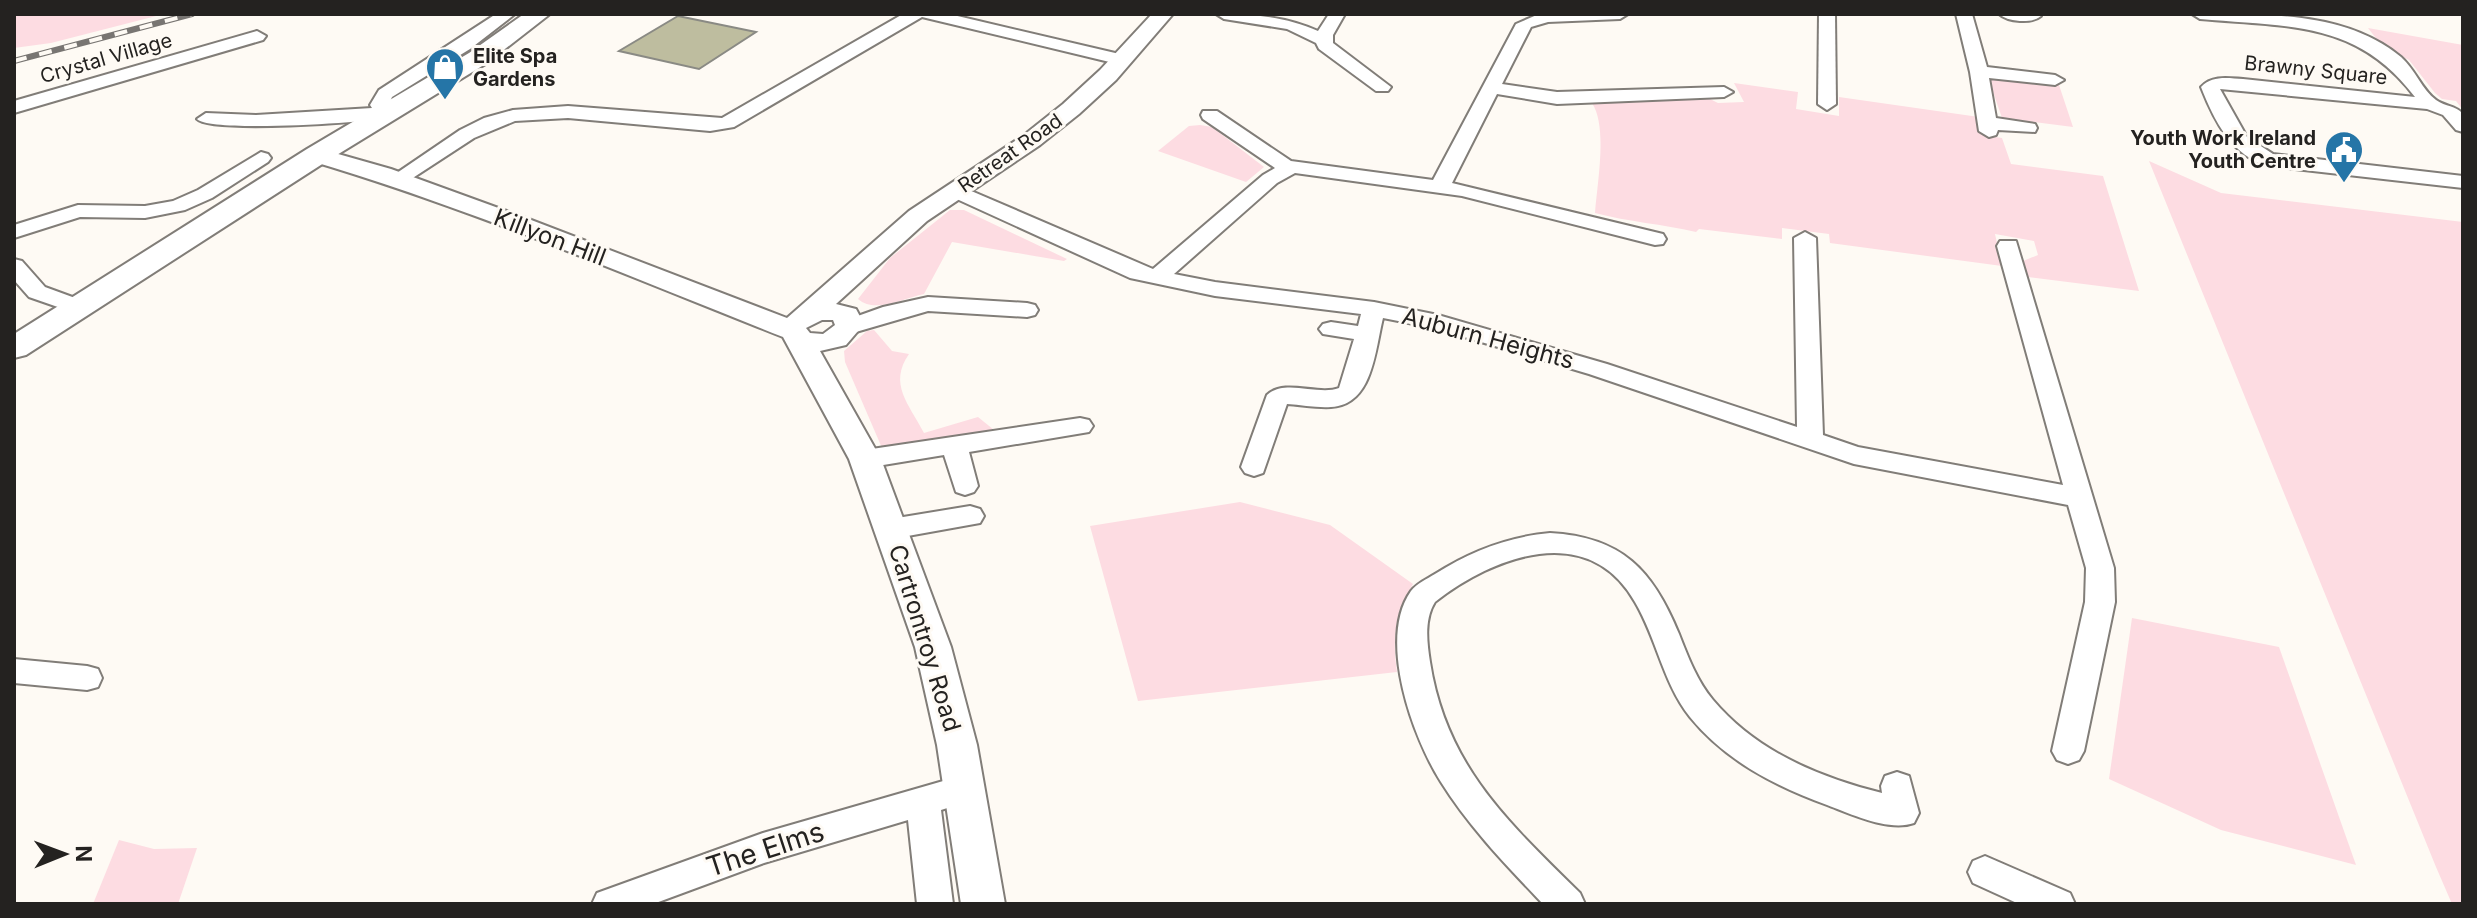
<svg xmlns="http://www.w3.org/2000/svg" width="2477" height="918" viewBox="0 0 2477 918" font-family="Inter,sans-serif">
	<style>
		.green { fill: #fddce2 }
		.building { fill: #bebd9f; stroke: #8a8a84; stroke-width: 2 }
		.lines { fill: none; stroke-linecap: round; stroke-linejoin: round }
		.minor-casing { stroke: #817d78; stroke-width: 4 }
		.tertiary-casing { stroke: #817d78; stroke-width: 4 }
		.secondary-casing { stroke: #817d78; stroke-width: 4 }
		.minor { fill: #fff; fill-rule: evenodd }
		.tertiary { fill: #fff; fill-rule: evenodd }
		.secondary { fill: #fff; fill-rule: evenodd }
		.rail-casing { stroke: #787572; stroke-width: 6 }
		.rail { stroke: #fefaf4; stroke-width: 4; stroke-dasharray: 13; stroke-linecap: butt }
		.labels { text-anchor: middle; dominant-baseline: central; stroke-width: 6; stroke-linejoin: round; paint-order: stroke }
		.far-poi-label { font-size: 20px; font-weight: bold; fill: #242220; stroke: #fefaf4; text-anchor: start }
		.far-street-label { font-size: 20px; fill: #242220; stroke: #fefaf4 }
		.street-label { font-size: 24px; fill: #242220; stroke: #fefaf4 }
		.near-street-label { font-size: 28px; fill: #242220; stroke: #fefaf4 }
	</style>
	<rect width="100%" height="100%" fill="#fefaf4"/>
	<!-- green -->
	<g class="green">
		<polygon points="14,14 164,14 51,43 14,48"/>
		<polygon points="2368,28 2463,45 2463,110 2456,101 2442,99 2435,93 2409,60 2382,46"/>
		<polygon points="1997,78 2059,85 2073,127 2002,118 1989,80"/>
		<path d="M1734,83l64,9 -2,17 43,7v-19l140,20 3,18 20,3 9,26 92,12 36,115 -111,-14 -5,-16 15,-6 -4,-14 -39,-7 7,32 -172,-23 -1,-9 -47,-6v11l-83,-10 -3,3c-34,-8 -67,-10 -101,-19 2,-29 13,-86 -3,-110l116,-5 10,5 26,-1z"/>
		<polygon points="1200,125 1212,127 1264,167 1246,182 1158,151 1189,126"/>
		<polygon points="2149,161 2221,193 2463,222 2463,904 2452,904 2436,867"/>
		<path d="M950,210h14l103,49 -3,2 -112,-19 -28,52c-20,4 -49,20 -66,5l32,-41z"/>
		<path d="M874,330l18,21 17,3c-21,30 0,50 15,79l54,-16 16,13 -112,18 -37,-86 -1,-11 23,-20z"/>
		<path d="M1240,502l90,23 83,59c-18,30 -21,53 -16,88l-259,29 -48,-175z"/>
		<polygon points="2132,618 2279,647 2356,865 2221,830 2109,779"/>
		<polygon points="119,840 154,849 197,848 178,904 93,904"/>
	</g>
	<!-- building -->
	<polygon class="building" points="678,16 756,32 699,69 619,51"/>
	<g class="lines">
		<!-- minor casing -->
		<g class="minor-casing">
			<g id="minor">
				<path d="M496,14h19l-45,35 -78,48 -3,7 6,9 -2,4c-25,6 -184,16 -196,2l9,-6 50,2 116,-7 -2,-3 9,-15z"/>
				<polygon points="903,14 949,14 1128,56 1131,60 1122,65 922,17 734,127 710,131 568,118 515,121 474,138 405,183 391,183 388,179 460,130 484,118 513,110 568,106 722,118"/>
				<path d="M1216,14c36,0 69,2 102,17l11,-17h16l-12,21v8l58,44 -3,4h-12l-57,-42 -3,-6 -29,-14 -63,-10z"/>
				<path d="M1539,14h89l-8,5 -72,3 -17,5 -29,57 55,8 167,-5 9,5 -9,5 -167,7 -60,-10 -45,89 211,51 3,5 -3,5 -8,1 -193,-49 -167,-23 -18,10 -103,91 41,8 159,20 64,13 169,49 190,63 -3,-189 11,-6 11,6 7,197 35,12 205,38 -66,-239 3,-5h16l98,327 1,34 -31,149 -5,9 -11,4 -11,-4 -5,-9 33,-149 1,-34 -18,-63 -214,-41 -265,-90 -155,-46 -51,-10c-8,32 -10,87 -52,89 -14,1 -29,-2 -44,-3l-24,69 -9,3 -9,-3 -4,-6 26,-72c18,-17 51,1 72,-7l15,-49 -31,-5 -4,-5 4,-5 8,-2 27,4 3,-12 -146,-18 -85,-18 -182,-83 -3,-4 3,-4h14l191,82 110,-94 12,-7 -72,-49 -2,-4 2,-4h14l74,50 142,19 83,-156z"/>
				<polygon points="1819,14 1835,14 1836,104 1827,110 1818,104"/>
				<polygon points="1956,14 1972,14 1987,67 2055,75 2064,80 2055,85 1989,78 1996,118 2035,124 2037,128 2035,132 1998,130 1996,135 1989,137 1979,131 1970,72"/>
				<path d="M1999,14h41l1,2c-9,8 -33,6 -42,-2z"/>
				<path d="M2192,14c68,0 153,-4 209,43 14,12 21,33 35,43 10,7 19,5 27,14v18l-7,-2 -13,-15 -16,-6 -207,-20 27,48 26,17 190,22v12l-194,-22c-37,-9 -55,-46 -68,-79 11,-12 27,-9 42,-8l172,18c-58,-77 -127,-70 -215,-78z"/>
				<polygon points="257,31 266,36 263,40 14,113 14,101"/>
				<polygon points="261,152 268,154 271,158 268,162 212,198 185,210 145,218 80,217 14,238 14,225 78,205 145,206 173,201 198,190"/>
				<polygon points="14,259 22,261 45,287 86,302 89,307 86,312 78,314 29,297 14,280"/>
				<polygon points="928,297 1027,303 1035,305 1038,310 1035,315 1027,317 928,311 849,334 841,332 837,327 841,322 883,307"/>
				<polygon points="1080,418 1089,420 1093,426 1089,432 969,452 978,486 974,492 965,495 956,492 944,455 865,468 856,465 852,459 856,453 865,450"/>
				<polygon points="970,506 980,509 984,516 980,523 891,539 881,536 877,529 881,522 891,519"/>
				<path d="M1550,533c72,4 103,37 129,101 9,23 18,47 34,66 43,51 105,77 169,93l-1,-7 4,-10 12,-4 12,4 10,37 -5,10c-25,9 -63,-9 -87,-18 -52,-19 -101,-44 -137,-88 -27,-34 -33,-78 -55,-115 -47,-82 -141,-46 -200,0 -11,17 -8,41 -5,60 16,104 78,160 150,231l5,11h-42c-36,-38 -74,-77 -102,-122 -28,-44 -64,-143 -30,-191 6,-8 16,-12 24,-17 36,-23 72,-37 115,-41z"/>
				<polygon points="14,659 87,666 98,669 102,678 98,687 87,690 14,683"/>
				<polygon points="964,775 976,779 981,789 976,799 941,810 953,904 917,904 908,820 764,863 653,904 592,904 597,893 763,833"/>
				<polygon points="1985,856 2070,893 2075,904 2019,904 1973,883 1968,872 1973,861"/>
			</g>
		</g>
		<!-- tertiary casing -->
		<g class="tertiary-casing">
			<path id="tertiary" d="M1152,14h21l-57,66 -37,34 -39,31 -113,76 -91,83 20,5 8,15 -18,21 -26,6 61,108 70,188 26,98 28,159h-44l-24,-159 -22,-98 -66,-188 -66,-122c-157,-62 -313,-129 -475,-177l-3,-5 3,-5 9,-2 74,21 135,49 261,100 122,-107 115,-76 39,-31 37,-34zM833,320l2,5 -12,9 -13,-1 -4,-5 16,-8z"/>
		</g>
		<!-- secondary casing -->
		<g class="secondary-casing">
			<polygon id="secondary" points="524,14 550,14 487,63 327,161 26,355 14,358 14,334 307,149 469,53"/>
		</g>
		<!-- minor -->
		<use href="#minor" class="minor"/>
		<!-- tertiary -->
		<use href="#tertiary" class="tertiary"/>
		<!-- secondary -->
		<use href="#secondary" class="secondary"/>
		<!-- rail casing -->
		<g class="rail-casing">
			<polyline id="rail" points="14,61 192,14"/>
		</g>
		<!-- rail -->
		<use href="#rail" class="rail"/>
	</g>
	<!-- icons -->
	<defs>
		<g id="shop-pin" transform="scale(2)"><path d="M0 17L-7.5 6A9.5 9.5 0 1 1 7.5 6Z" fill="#2575a7" stroke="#fefaf4"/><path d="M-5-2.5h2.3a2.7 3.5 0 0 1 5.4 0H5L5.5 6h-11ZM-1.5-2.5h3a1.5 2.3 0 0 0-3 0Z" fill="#fff"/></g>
		<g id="civic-pin" transform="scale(2)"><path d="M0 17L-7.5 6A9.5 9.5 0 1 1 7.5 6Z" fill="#2575a7" stroke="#fefaf4"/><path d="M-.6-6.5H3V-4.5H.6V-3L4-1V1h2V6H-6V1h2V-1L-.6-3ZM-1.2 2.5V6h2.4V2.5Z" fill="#fff"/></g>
	</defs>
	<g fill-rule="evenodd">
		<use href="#shop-pin" x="445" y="67"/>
		<use href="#civic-pin" x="2344" y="150"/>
	</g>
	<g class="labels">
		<!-- far-poi labels -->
		<g class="far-poi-label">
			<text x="473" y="56">Elite Spa<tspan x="473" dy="23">Gardens</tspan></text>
			<text x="2316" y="138" text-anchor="end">Youth Work Ireland<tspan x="2316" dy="23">Youth Centre</tspan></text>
		</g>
		<!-- far-street labels -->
		<g class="far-street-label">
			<text transform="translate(106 58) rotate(-16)">Crystal Village</text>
			<text transform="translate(2316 70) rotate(6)">Brawny Square</text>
			<text transform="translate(1010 153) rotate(-35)">Retreat Road</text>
		</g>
		<!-- street labels -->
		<g class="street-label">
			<text transform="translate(550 237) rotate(21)">Killyon Hill</text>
			<text transform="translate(1488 338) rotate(15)">Auburn Heights</text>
			<text transform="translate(925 638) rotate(73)">Cartrontroy Road</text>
		</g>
		<!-- near-street labels -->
		<g class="near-street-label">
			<text transform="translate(765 849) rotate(-18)">The Elms</text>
		</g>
	</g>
	<!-- border -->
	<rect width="2477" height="918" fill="none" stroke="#242220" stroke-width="32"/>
	<!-- north arrow -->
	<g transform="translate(64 854) rotate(89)" stroke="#fefaf4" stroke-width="6" paint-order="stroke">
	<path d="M0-6L14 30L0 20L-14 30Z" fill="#242220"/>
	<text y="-12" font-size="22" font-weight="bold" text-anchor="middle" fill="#242220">N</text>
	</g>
</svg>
